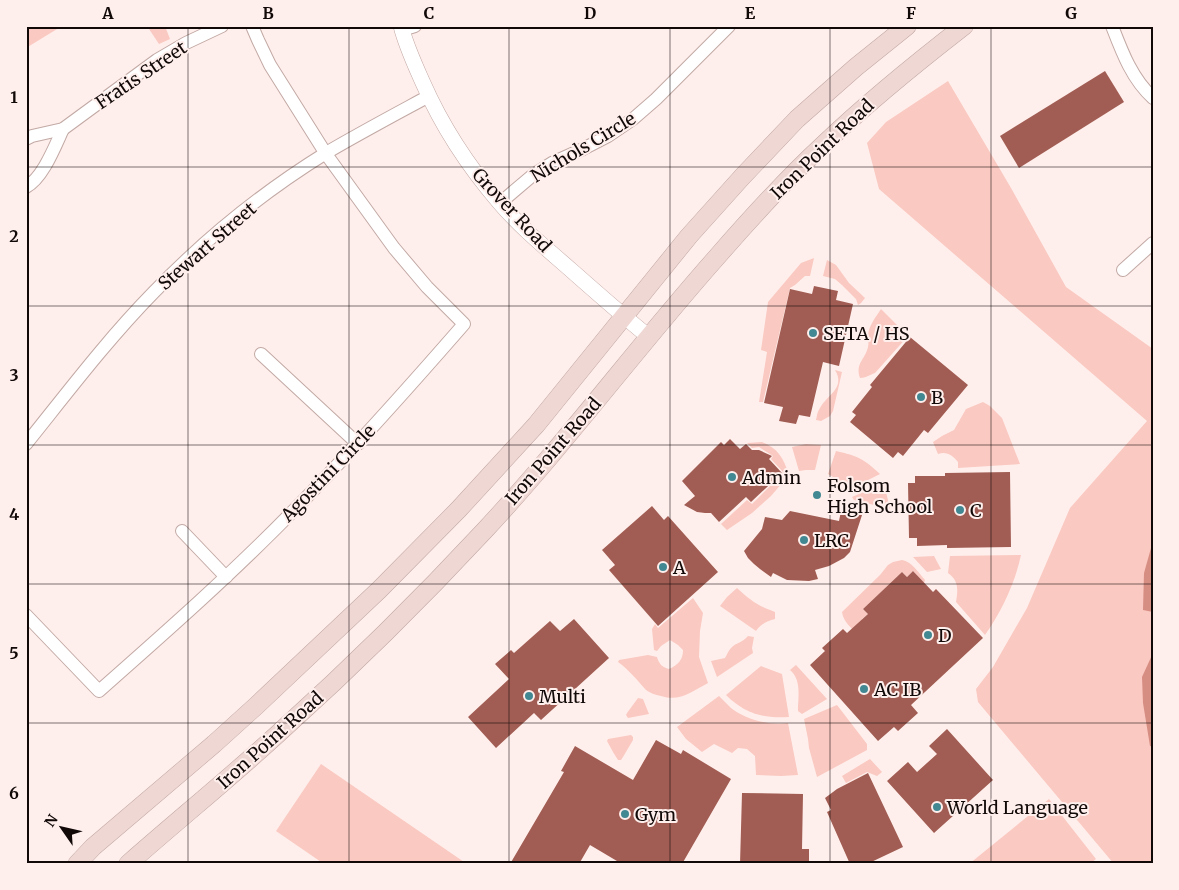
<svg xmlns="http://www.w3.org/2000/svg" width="1179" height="890" viewBox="0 0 1179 890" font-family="Merriweather,serif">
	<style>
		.green { fill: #fac9c1 }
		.water { fill: #d68d82 }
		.building { fill: #a15d53 }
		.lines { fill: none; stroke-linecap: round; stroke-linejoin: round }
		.minor-casing { stroke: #c2a9a5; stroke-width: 14 }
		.tertiary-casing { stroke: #c2a9a5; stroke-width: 16 }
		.secondary-casing { stroke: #c2a9a5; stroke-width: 19 }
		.minor { stroke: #fff; stroke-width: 12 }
		.tertiary { stroke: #fff; stroke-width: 15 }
		.secondary { stroke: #efd7d4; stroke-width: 18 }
		.grid { fill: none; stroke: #110908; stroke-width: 1; stroke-opacity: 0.55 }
		.poi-dot { fill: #428893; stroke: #ffefec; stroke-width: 2 }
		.labels { text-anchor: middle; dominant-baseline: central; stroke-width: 4; stroke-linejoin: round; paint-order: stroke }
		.street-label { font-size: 18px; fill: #110908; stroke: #ffefec }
		.poi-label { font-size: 18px; fill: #110908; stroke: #ffefec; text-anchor: start }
		.neatline { fill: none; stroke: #110908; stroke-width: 2 }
		.grid-label { font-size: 16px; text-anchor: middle; font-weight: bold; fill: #110908 }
	</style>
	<rect width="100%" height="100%" fill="#ffefec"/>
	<!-- green -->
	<g class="green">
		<polygon points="26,26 62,26 26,48"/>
		<polygon points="147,26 165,26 170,39 159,44"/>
		<polygon points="948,81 1011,188 1066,287 1153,349 1153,864 1114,864 978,702 976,689 993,667 1027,608 1070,508 1147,421 879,189 867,143 886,122"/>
		<polygon points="814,258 810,276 805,276 795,285 790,288 763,402 759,402 767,352 761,350 768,302 801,263"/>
		<polygon points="827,260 836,265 849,283 865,298 861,303 858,305 856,299 842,285 835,279 823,276"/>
		<path d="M881,309l27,27 -33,37c-6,2 -9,5 -15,5 -5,-15 5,-18 8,-31 1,-4 0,-8 0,-12 1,-10 8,-18 13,-26z"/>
		<path d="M835,370l7,2 -9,39 -3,5 -9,5 -5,-1c1,-4 1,-8 4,-12 7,-13 26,-20 15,-38z"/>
		<path d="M983,402l7,4 12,12 18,46 -62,4v-6c-6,-7 -11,-11 -20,-8l-5,-12 9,-6 12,-6 12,-21z"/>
		<path d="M762,442c16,6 22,17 27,33l-18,21 -19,17 -25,17 -6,-6 26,-24 5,4 30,-30 1,-2 -12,-13 2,-3 -14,-9 -7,1 -5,-5z"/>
		<polygon points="806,444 821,445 815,470 806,470 799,471 792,447"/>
		<path d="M836,451c22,5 28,8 44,23l-32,16 -8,-9 -12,-7z"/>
		<polygon points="884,483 890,509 854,500 852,497"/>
		<path d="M1021,555c-6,28 -19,56 -36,80l-29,-33c2,-12 3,-21 -8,-29l2,-17z"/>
		<polygon points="934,556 941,569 927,572 913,557"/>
		<path d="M902,560c10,2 16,12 23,20l-1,3 -11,-12 -6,6 -5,-5 -39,37 5,5 -6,5 -3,17c-6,-7 -16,-14 -17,-24l38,-37 8,-10 5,-3z"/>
		<path d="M737,588c13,12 21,18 38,24v7c-8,2 -14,5 -19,12l-36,-25 7,-9z"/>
		<path d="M693,598l10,15 -3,18 -1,26 9,26c-17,9 -28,19 -47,13 -6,-1 -11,-3 -15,-6 -9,-10 -17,-20 -28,-28l1,-2 29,-5 9,2c2,7 5,10 12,12 9,-4 14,-9 14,-19l-5,-5 -8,-5 -9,6 -4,5 -3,-1 -2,-21 3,-5 3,4z"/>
		<path d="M748,636l6,1 -2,11 1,5 -36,24 -6,-16 14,-3c2,-3 3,-7 6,-10 6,-6 11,-5 17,-12z"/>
		<path d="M796,665l31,34 -25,15 -4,-3c0,-13 4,-31 -8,-41z"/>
		<path d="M761,666l21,8 7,43c-26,2 -45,-4 -63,-22z"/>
		<path d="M719,696c4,4 8,8 12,12 14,11 38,18 57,15l10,52 -17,1 -25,-1 -1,-19 -8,-7 -9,-1 -6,5 -18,-9 -12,8 -16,-13 -9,-12z"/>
		<polygon points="638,698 643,699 649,714 628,718 626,715 627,713"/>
		<polygon points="837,705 867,744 867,750 817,777 809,748 808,739 804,719"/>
		<polygon points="631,735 633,737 633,740 623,757 621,760 618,760 613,752 607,741 608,739"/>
		<polygon points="870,759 882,772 877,776 867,772 846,783 842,776"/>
		<polygon points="321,764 467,864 324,864 276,831"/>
		<polygon points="1049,799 1096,859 1090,864 969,864"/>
	</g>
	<!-- water -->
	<g class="water">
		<polygon points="1153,541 1153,612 1143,610 1144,573"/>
		<polygon points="1153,653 1153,747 1150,746 1143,703 1142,677"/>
	</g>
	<!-- building -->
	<g class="building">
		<polygon points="1105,71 1124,102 1019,168 1000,136"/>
		<polygon points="814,286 838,291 836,300 853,304 839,366 823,362 810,417 799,415 796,424 779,421 783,407 764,403 790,289 812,294"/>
		<polygon points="910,337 968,385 928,433 924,430 903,456 898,452 893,458 850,422 856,415 852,412 872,387 870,385"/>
		<polygon points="730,439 740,449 746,444 752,450 759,450 772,456 769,459 782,473 751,502 746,497 719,522 711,513 705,513 697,512 684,505 695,496 682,481 721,442 724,445"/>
		<polygon points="1010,472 1011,547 947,548 947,545 917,546 917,538 909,538 908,483 915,483 915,476 945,476 945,473"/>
		<polygon points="652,506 664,520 668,516 718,572 658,626 609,570 615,565 602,550"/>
		<polygon points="790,511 839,521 841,511 862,515 850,552 844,558 829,566 815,570 818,579 809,581 787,580 773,573 771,577 760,569 754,564 748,558 744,551 762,529 765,517 782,520"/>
		<polygon points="913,571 933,592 936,589 983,638 911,705 918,713 898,731 894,727 878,741 810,665 825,651 822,648 843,629 847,633 868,614 863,609 902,572 907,577"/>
		<polygon points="574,619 609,658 541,720 534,713 496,748 468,717 509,679 495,664 511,650 514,653 550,621 560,631"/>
		<polygon points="947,729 993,780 934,833 887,781 908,762 917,772 937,754 929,746"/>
		<polygon points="656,740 681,754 683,750 731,779 682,864 622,864 590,845 579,864 510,864 564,772 561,771 575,746 633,780"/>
		<polygon points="868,773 903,847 867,864 850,864 827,812 831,810 825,798 837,789"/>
		<polygon points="742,793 803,794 802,849 809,849 809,864 740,864"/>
	</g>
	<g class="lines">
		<!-- minor casing -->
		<g class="minor-casing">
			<g id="minor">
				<path d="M1112,26c10,26 20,53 41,72"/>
				<polyline points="402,30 415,26"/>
				<polyline points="26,139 32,136 63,129 157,60 186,43 222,26"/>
				<path d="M26,187c17,-9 29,-41 37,-58"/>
				<polyline points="500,203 533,175 552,163 581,150 608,136 633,119 656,99 729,26"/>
				<polyline points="1123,270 1153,243"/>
				<polyline points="261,354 358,444"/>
				<path d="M26,444c41,-51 81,-104 127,-151 51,-53 110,-101 173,-140 34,-20 68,-38 103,-57"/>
				<polyline points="182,531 226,577"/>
				<path d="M26,615l73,76c68,-60 136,-120 199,-185 58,-59 112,-120 166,-182l-37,-37 -33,-39 -68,-94 -56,-89 -12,-25 -6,-14"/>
			</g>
		</g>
		<!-- tertiary casing -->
		<g class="tertiary-casing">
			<path id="tertiary" d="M401,26c5,20 14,39 22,57 19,43 45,83 76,119 21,25 47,46 72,68 26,23 51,45 78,67"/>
		</g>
		<!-- secondary casing -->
		<g class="secondary-casing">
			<g id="secondary">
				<polyline points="77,864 93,847 214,744 256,706 379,590 459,509 536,425 689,236 742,177 797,119 856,67 907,26"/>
				<path d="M128,864c51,-45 103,-87 153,-133 71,-64 139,-131 204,-201 81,-87 152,-183 231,-272 34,-39 69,-78 107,-113 44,-42 92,-81 141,-119"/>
			</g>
		</g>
		<!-- minor -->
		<use href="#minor" class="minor"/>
		<!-- tertiary -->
		<use href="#tertiary" class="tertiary"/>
		<!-- secondary -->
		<use href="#secondary" class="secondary"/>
	</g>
	<!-- grid -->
	<path class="grid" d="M188,26v838M349,26v838M509,26v838M670,26v838M830,26v838M991,26v838M26,167h1127M26,306h1127M26,445h1127M26,584h1127M26,723h1127"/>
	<!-- markers -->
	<g class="poi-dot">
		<circle cx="813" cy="333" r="5"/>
		<circle cx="921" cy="397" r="5"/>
		<circle cx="732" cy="477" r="5"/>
		<circle cx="817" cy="495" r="5"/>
		<circle cx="960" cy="510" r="5"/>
		<circle cx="804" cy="540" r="5"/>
		<circle cx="663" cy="567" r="5"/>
		<circle cx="928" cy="635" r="5"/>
		<circle cx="864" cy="689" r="5"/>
		<circle cx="529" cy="696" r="5"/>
		<circle cx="937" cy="807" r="5"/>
		<circle cx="625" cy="814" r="5"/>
	</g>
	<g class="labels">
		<!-- street labels -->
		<g class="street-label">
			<text transform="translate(141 75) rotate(-34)">Fratis Street</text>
			<text transform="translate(583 147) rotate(-31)">Nichols Circle</text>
			<text transform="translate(822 149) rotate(-44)">Iron Point Road</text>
			<text transform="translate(512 210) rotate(47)">Grover Road</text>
			<text transform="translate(207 246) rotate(-41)">Stewart Street</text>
			<text transform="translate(553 451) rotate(-49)">Iron Point Road</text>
			<text transform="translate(328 473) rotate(-46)">Agostini Circle</text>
			<text transform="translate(270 740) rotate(-42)">Iron Point Road</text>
		</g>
		<!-- poi labels -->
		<g class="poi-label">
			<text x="823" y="333">SETA / HS</text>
			<text x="931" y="397">B</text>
			<text x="742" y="477">Admin</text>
			<text x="827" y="485">Folsom<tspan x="827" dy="21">High School</tspan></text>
			<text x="970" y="510">C</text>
			<text x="814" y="540">LRC</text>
			<text x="673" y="567">A</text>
			<text x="938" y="635">D</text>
			<text x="874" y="689">AC IB</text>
			<text x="539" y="696">Multi</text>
			<text x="947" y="807">World Language</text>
			<text x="635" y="814">Gym</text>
		</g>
	</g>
	<!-- border -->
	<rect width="1179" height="890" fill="none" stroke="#ffefec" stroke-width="55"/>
	<!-- north arrow -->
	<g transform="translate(62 828) rotate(304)" stroke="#ffefec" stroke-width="4" paint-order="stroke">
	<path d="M0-4L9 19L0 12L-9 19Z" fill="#110908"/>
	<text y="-8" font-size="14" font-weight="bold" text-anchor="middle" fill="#110908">N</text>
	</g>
	<rect x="28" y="28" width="1124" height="834" class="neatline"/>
	<g class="grid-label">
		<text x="108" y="19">A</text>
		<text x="268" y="19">B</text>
		<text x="429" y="19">C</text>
		<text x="590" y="19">D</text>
		<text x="750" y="19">E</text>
		<text x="911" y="19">F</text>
		<text x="1071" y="19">G</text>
		<text x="14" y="103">1</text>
		<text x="14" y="242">2</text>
		<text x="14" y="381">3</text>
		<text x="14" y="520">4</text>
		<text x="14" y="659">5</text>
		<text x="14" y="799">6</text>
	</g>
</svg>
